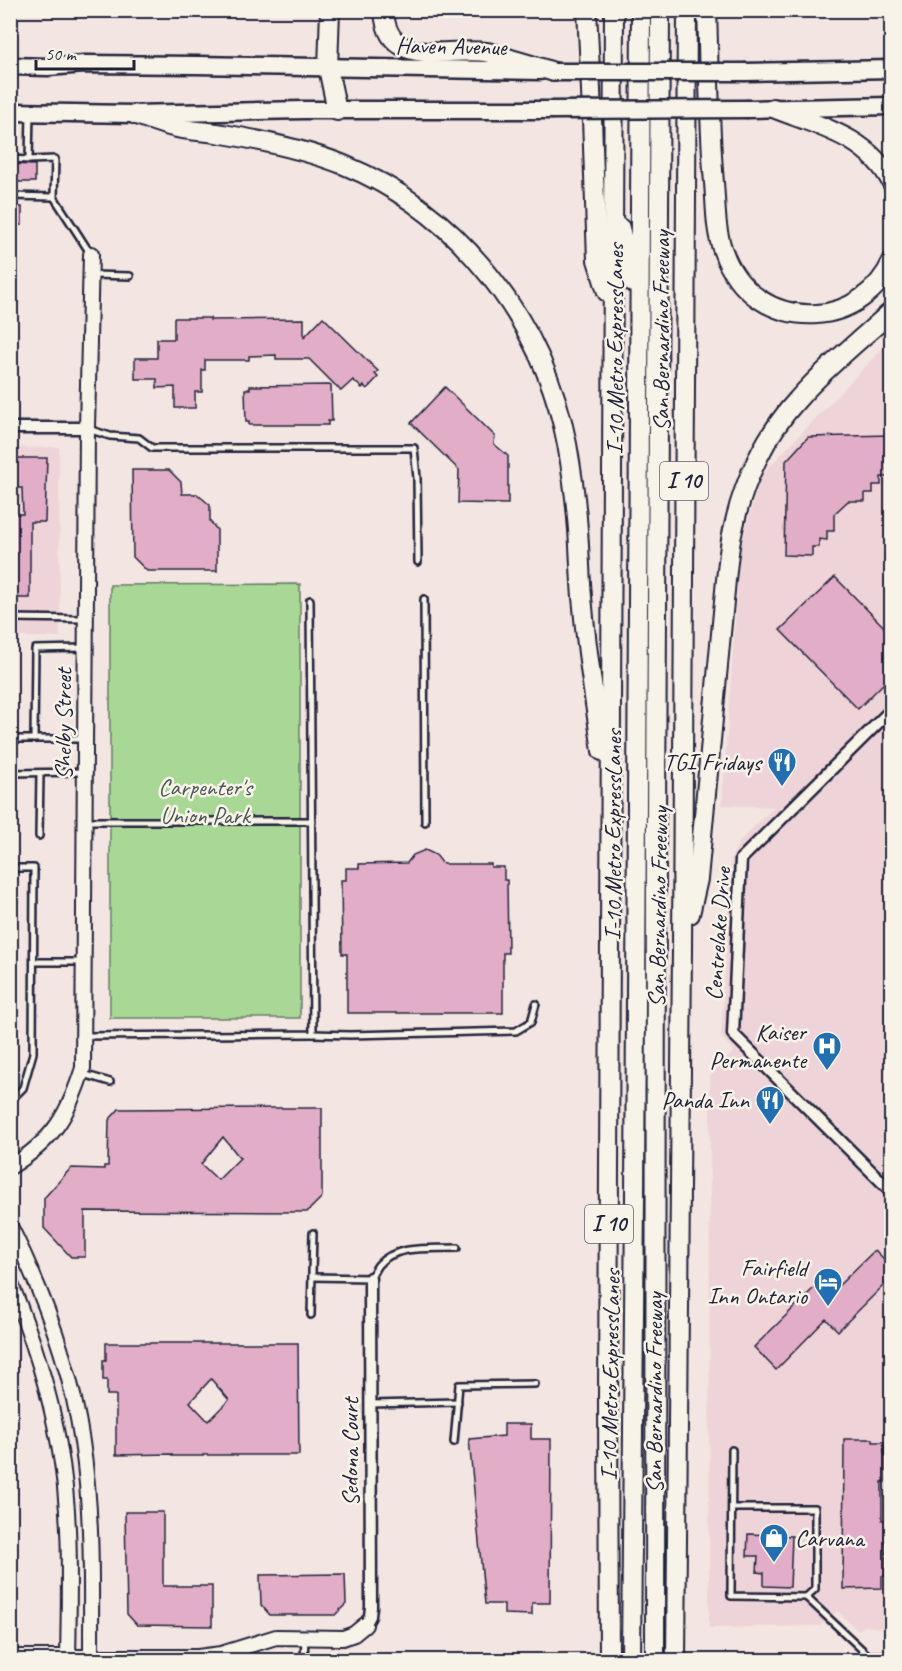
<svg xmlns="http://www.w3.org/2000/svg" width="902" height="1671" viewBox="0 0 902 1671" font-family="Caveat,sans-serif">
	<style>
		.built { fill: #eed4d9 }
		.green { fill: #a9d796; stroke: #667c68; stroke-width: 1.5 }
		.building { fill: #e1adc7; stroke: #22223b; stroke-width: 1.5; fill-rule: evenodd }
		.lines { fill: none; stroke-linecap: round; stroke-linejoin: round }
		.lane-casing { stroke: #22223b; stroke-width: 10 }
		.street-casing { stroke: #22223b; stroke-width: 15 }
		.secondary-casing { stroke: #22223b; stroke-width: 18 }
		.primary-casing { stroke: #22223b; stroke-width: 21 }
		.highway-casing { stroke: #22223b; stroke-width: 22 }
		.lane { stroke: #f7f3e8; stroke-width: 5 }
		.street { stroke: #f7f3e8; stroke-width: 10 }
		.secondary { stroke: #f7f3e8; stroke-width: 14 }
		.primary { stroke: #f7f3e8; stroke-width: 16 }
		.highway { stroke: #f7f3e8; stroke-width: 18 }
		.primary-bridge-casing { stroke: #22223b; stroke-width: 21; stroke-linecap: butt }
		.primary-bridge { stroke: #f7f3e8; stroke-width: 16 }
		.labels { text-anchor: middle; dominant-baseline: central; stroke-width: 5; stroke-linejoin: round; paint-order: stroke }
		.shield { fill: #f7f3e8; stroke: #62616f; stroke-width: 1.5 }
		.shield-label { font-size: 22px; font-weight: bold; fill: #22223b }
		.street-label { font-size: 24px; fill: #22223b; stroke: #f7f3e8 }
		.poi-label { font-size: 24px; fill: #22223b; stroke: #f7f3e8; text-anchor: end }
		.park-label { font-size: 24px; fill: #4a5856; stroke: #f7f3e8 }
	</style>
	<rect width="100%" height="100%" fill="#f3e5e1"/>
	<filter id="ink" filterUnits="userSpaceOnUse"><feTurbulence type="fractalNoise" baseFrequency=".0167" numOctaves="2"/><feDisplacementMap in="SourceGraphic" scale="12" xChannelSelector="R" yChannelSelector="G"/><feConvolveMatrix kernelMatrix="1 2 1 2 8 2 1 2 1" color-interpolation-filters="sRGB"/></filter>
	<g filter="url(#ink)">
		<!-- built -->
		<g class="built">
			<polygon points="883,348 892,357 891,1631 875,1627 865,1626 857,1630 837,1611 820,1626 709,1628 710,1064 721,1064 734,1051 721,1037 731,859 739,842 774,807 722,805 740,550 761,475"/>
			<polygon points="59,447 60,637 11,637 10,448"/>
		</g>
		<!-- green -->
		<polygon class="green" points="300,584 300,1018 110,1018 110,585"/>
		<!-- building -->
		<g class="building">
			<polygon points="10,164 35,165 35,182 10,182"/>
			<rect x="10" y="207" width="12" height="18"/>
			<polygon points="323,317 378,371 375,374 378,377 367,389 364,386 362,388 353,380 341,391 309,359 276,359 276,355 249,356 249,360 205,360 205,370 202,370 202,392 195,392 195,408 175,408 175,387 157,388 157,379 135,379 135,358 157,358 157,339 174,339 174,318 210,318 210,320 304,319 304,337"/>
			<polygon points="331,385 332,421 328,421 328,425 249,425 249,422 246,422 245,389 250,389 250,386"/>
			<polygon points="445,387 495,436 494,444 508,456 508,504 458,503 459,470 411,423"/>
			<polygon points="889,435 889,477 881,477 881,485 873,485 873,493 865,493 865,501 848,501 834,514 834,531 827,531 827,540 819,539 819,547 812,547 812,556 784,555 786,461 808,437"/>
			<polygon points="10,458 47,458 45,522 30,522 30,598 10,598 10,514 23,514 22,488 10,488"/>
			<polygon points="132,470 169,470 181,482 182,494 197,494 210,505 210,521 217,530 217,571 147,571 133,557"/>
			<polygon points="835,577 891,634 891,676 858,709 780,630"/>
			<polygon points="425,850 436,855 443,864 491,864 491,867 504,867 504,880 507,880 508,953 503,953 503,1013 347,1013 347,954 342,954 341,880 346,880 346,868 359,868 359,864 407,863 413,855"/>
			<path d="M277,1108h45v89l-15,15 -222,-1v46h-14l-27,-29v-30l27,-30 33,1v-3h4l1,-46 10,-11zM223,1137l17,21 -22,22 -17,-16z"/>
			<polygon points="875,1250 891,1266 891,1278 838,1331 826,1319 776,1370 754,1347 818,1284 829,1295"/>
			<path d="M106,1343h192l1,112h-96v1h-31v-2l-56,1v-60h-9v-15h-4v-20h3zM211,1379l18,21 -21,21 -18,-19z"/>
			<polygon points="504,1424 531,1424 531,1439 551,1439 550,1603 532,1603 532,1615 504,1614 504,1604 485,1604 469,1439 504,1436"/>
			<polygon points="844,1439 873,1439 873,1442 884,1442 884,1453 885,1453 885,1482 882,1482 882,1520 886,1520 885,1576 882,1576 882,1588 843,1589"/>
			<polygon points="125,1512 163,1512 163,1586 212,1586 212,1626 137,1625 127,1614"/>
			<polygon points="748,1534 792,1536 790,1587 764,1586 764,1573 757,1572 758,1556 747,1556"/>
			<polygon points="345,1574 346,1604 335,1615 270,1615 261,1605 260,1575"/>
		</g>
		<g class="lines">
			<!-- lane casing -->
			<g class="lane-casing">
				<g id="lane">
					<polyline points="10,159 29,160 30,113"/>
					<polyline points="10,196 54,197 55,159 29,160"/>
					<polyline points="54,197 90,253"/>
					<polyline points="92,275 130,276"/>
					<polyline points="88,429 110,436 139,438 152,448 414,448 417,478 418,562"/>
					<polyline points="424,599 425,822"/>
					<polyline points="10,618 84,619"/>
					<polyline points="10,739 83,739"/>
					<polyline points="34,739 35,649 84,648"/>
					<polyline points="10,773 83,772"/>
					<polyline points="86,821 312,821"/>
					<polyline points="39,836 40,773"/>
					<polyline points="10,868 34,868 33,1053 23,1088 10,1101"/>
					<polyline points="34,962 83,962"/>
					<polyline points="313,1034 350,1035 516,1031 531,1022 536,1004"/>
					<polyline points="85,1036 313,1034 310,600"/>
					<polyline points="83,1074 110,1082"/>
					<path d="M312,1277l58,1c3,-4 5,-9 8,-13 18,-21 54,-16 79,-17"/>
					<polyline points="311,1315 313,1233"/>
					<polyline points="370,1404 458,1402"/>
					<polyline points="454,1442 459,1385 535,1384"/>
					<polyline points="732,1450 731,1596 806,1597 871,1658"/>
					<polyline points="732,1508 815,1508 815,1589 806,1597"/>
					<polyline points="243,1649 249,1660"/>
					<polyline points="304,1660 305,1638"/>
				</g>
			</g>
			<!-- street casing -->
			<g class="street-casing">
				<g id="street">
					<polyline points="10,428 87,428"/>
					<polyline points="892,709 741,859 733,1034 892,1192"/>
					<polyline points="365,1625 370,1616 371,1607 370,1278"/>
					<polyline points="871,1658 892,1658"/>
				</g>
			</g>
			<!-- secondary casing -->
			<g class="secondary-casing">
				<g id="secondary">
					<path d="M10,1167c44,-27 58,-52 73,-99l4,-640 4,-174"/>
					<path d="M10,1226c34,68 61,141 72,216 11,72 9,146 9,218"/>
					<path d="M10,1282c22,53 39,107 49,163 13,70 10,144 9,215"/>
					<polyline points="10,1657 198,1657 221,1654 276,1637 343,1638 354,1634 365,1625"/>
				</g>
			</g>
			<!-- primary casing -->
			<g class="primary-casing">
				<g id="primary">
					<polyline points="10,66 48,67 84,64 197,65 540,71"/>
					<polyline points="746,72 892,69"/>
					<polyline points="748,109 892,106"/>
					<polyline points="10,112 134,114 303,110 551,110"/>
				</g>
			</g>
			<!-- highway casing -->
			<g class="highway-casing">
				<g id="highway">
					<polyline points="330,10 328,68 337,111"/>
					<path d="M384,10c2,60 64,37 102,42 7,1 15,4 22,6 16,5 31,9 46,14"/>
					<polyline points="587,10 591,90 597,260 607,292"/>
					<path d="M707,10c2,58 2,116 7,173 2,22 1,47 9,68 14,41 51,66 94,63 32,-2 62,-23 75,-53"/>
					<path d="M773,108c45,18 95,28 119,75"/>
					<path d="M134,114c14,5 28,11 43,14 13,3 27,3 40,5 43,7 87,16 127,32 116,47 200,158 223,279 5,28 9,57 11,86 2,25 2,51 5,77 4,48 12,96 19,144"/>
					<polyline points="620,228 633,283"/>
					<path d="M690,914l8,-35 28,-299c2,-17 3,-34 7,-50 10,-48 32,-95 65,-131 28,-32 62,-59 94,-88"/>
					<polyline points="609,1660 608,1400 614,10"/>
					<polyline points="631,1660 635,1199 641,10"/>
					<polyline points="655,1660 656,818 660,10"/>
					<polyline points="676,1660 682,951 687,10"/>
				</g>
			</g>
			<!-- lane -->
			<use href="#lane" class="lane"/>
			<!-- street -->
			<use href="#street" class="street"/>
			<!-- secondary -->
			<use href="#secondary" class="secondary"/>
			<!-- primary -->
			<use href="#primary" class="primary"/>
			<!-- highway -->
			<use href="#highway" class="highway"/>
			<!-- primary-bridge casing -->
			<g class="primary-bridge-casing">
				<g id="primary-bridge">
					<polyline points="554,72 746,72"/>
					<polyline points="551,110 748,109"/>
				</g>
			</g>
			<!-- primary-bridge -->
			<use href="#primary-bridge" class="primary-bridge"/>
		</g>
	</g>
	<!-- icons -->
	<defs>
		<g id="restaurant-pin" transform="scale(1.5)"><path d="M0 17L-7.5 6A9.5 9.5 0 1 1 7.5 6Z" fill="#1f6fb2" stroke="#f7f3e8"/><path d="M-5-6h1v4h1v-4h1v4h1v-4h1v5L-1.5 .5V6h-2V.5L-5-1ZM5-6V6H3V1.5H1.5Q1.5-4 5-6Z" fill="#fff"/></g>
		<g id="hospital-pin" transform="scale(1.5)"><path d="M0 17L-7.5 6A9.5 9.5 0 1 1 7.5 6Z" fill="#1f6fb2" stroke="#f7f3e8"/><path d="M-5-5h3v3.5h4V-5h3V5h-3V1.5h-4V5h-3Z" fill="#fff"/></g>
		<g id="hotel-pin" transform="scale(1.5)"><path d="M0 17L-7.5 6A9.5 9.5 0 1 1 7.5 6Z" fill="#1f6fb2" stroke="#f7f3e8"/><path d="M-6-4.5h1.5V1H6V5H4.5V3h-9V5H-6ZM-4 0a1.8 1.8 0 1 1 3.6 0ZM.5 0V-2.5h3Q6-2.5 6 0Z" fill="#fff"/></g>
		<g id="shop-pin" transform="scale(1.5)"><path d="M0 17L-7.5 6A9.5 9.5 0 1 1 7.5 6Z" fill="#1f6fb2" stroke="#f7f3e8"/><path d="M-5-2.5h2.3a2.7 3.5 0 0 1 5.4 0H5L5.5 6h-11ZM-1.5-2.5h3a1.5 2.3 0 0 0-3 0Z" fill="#fff"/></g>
	</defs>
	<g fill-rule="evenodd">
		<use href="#restaurant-pin" x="782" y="762"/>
		<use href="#hospital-pin" x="827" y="1046"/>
		<use href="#restaurant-pin" x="770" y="1100"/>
		<use href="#hotel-pin" x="828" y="1282"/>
		<use href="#shop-pin" x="774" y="1538"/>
	</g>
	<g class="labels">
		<!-- shield labels -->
		<g class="shield">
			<rect x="660" y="462" width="48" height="38" rx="4.5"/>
			<rect x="585" y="1205" width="48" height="38" rx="4.5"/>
		</g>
		<g class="shield-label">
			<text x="684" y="481">I 10</text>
			<text x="609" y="1224">I 10</text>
		</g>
		<!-- street labels -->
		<g class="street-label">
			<text transform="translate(451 46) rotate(1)">Haven Avenue</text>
			<text transform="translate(661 331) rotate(-90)">San Bernardino Freeway</text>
			<text transform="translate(615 349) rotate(-90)">I-10 Metro ExpressLanes</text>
			<text transform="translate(63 724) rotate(-90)">Shelby Street</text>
			<text transform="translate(613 835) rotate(-90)">I-10 Metro ExpressLanes</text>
			<text transform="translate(658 907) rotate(-89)">San Bernardino Freeway</text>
			<text transform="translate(718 934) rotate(-86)">Centrelake Drive</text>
			<text transform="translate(610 1375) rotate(-89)">I-10 Metro ExpressLanes</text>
			<text transform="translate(654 1393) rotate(-90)">San Bernardino Freeway</text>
			<text transform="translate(350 1452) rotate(-90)">Sedona Court</text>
		</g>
		<!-- poi labels -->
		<g class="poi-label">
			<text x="761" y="762">TGI Fridays</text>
			<text x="806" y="1032">Kaiser<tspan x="806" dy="28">Permanente</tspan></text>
			<text x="749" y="1100">Panda Inn</text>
			<text x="807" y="1268">Fairfield<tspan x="807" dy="28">Inn Ontario</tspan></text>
			<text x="795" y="1538" text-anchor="start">Carvana</text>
		</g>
		<!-- park labels -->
		<g class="park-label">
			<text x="205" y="787">Carpenter's<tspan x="205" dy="28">Union Park</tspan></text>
		</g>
	</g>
	<!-- margin -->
	<rect width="902" height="1671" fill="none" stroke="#f7f3e8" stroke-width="36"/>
	<rect x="18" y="18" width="866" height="1635" fill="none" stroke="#22223b" stroke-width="2" filter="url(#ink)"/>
	<!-- scale -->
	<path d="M36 60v9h98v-9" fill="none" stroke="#22223b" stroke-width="3"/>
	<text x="45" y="60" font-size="18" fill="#22223b" stroke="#f7f3e8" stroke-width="4.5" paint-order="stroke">50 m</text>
</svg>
